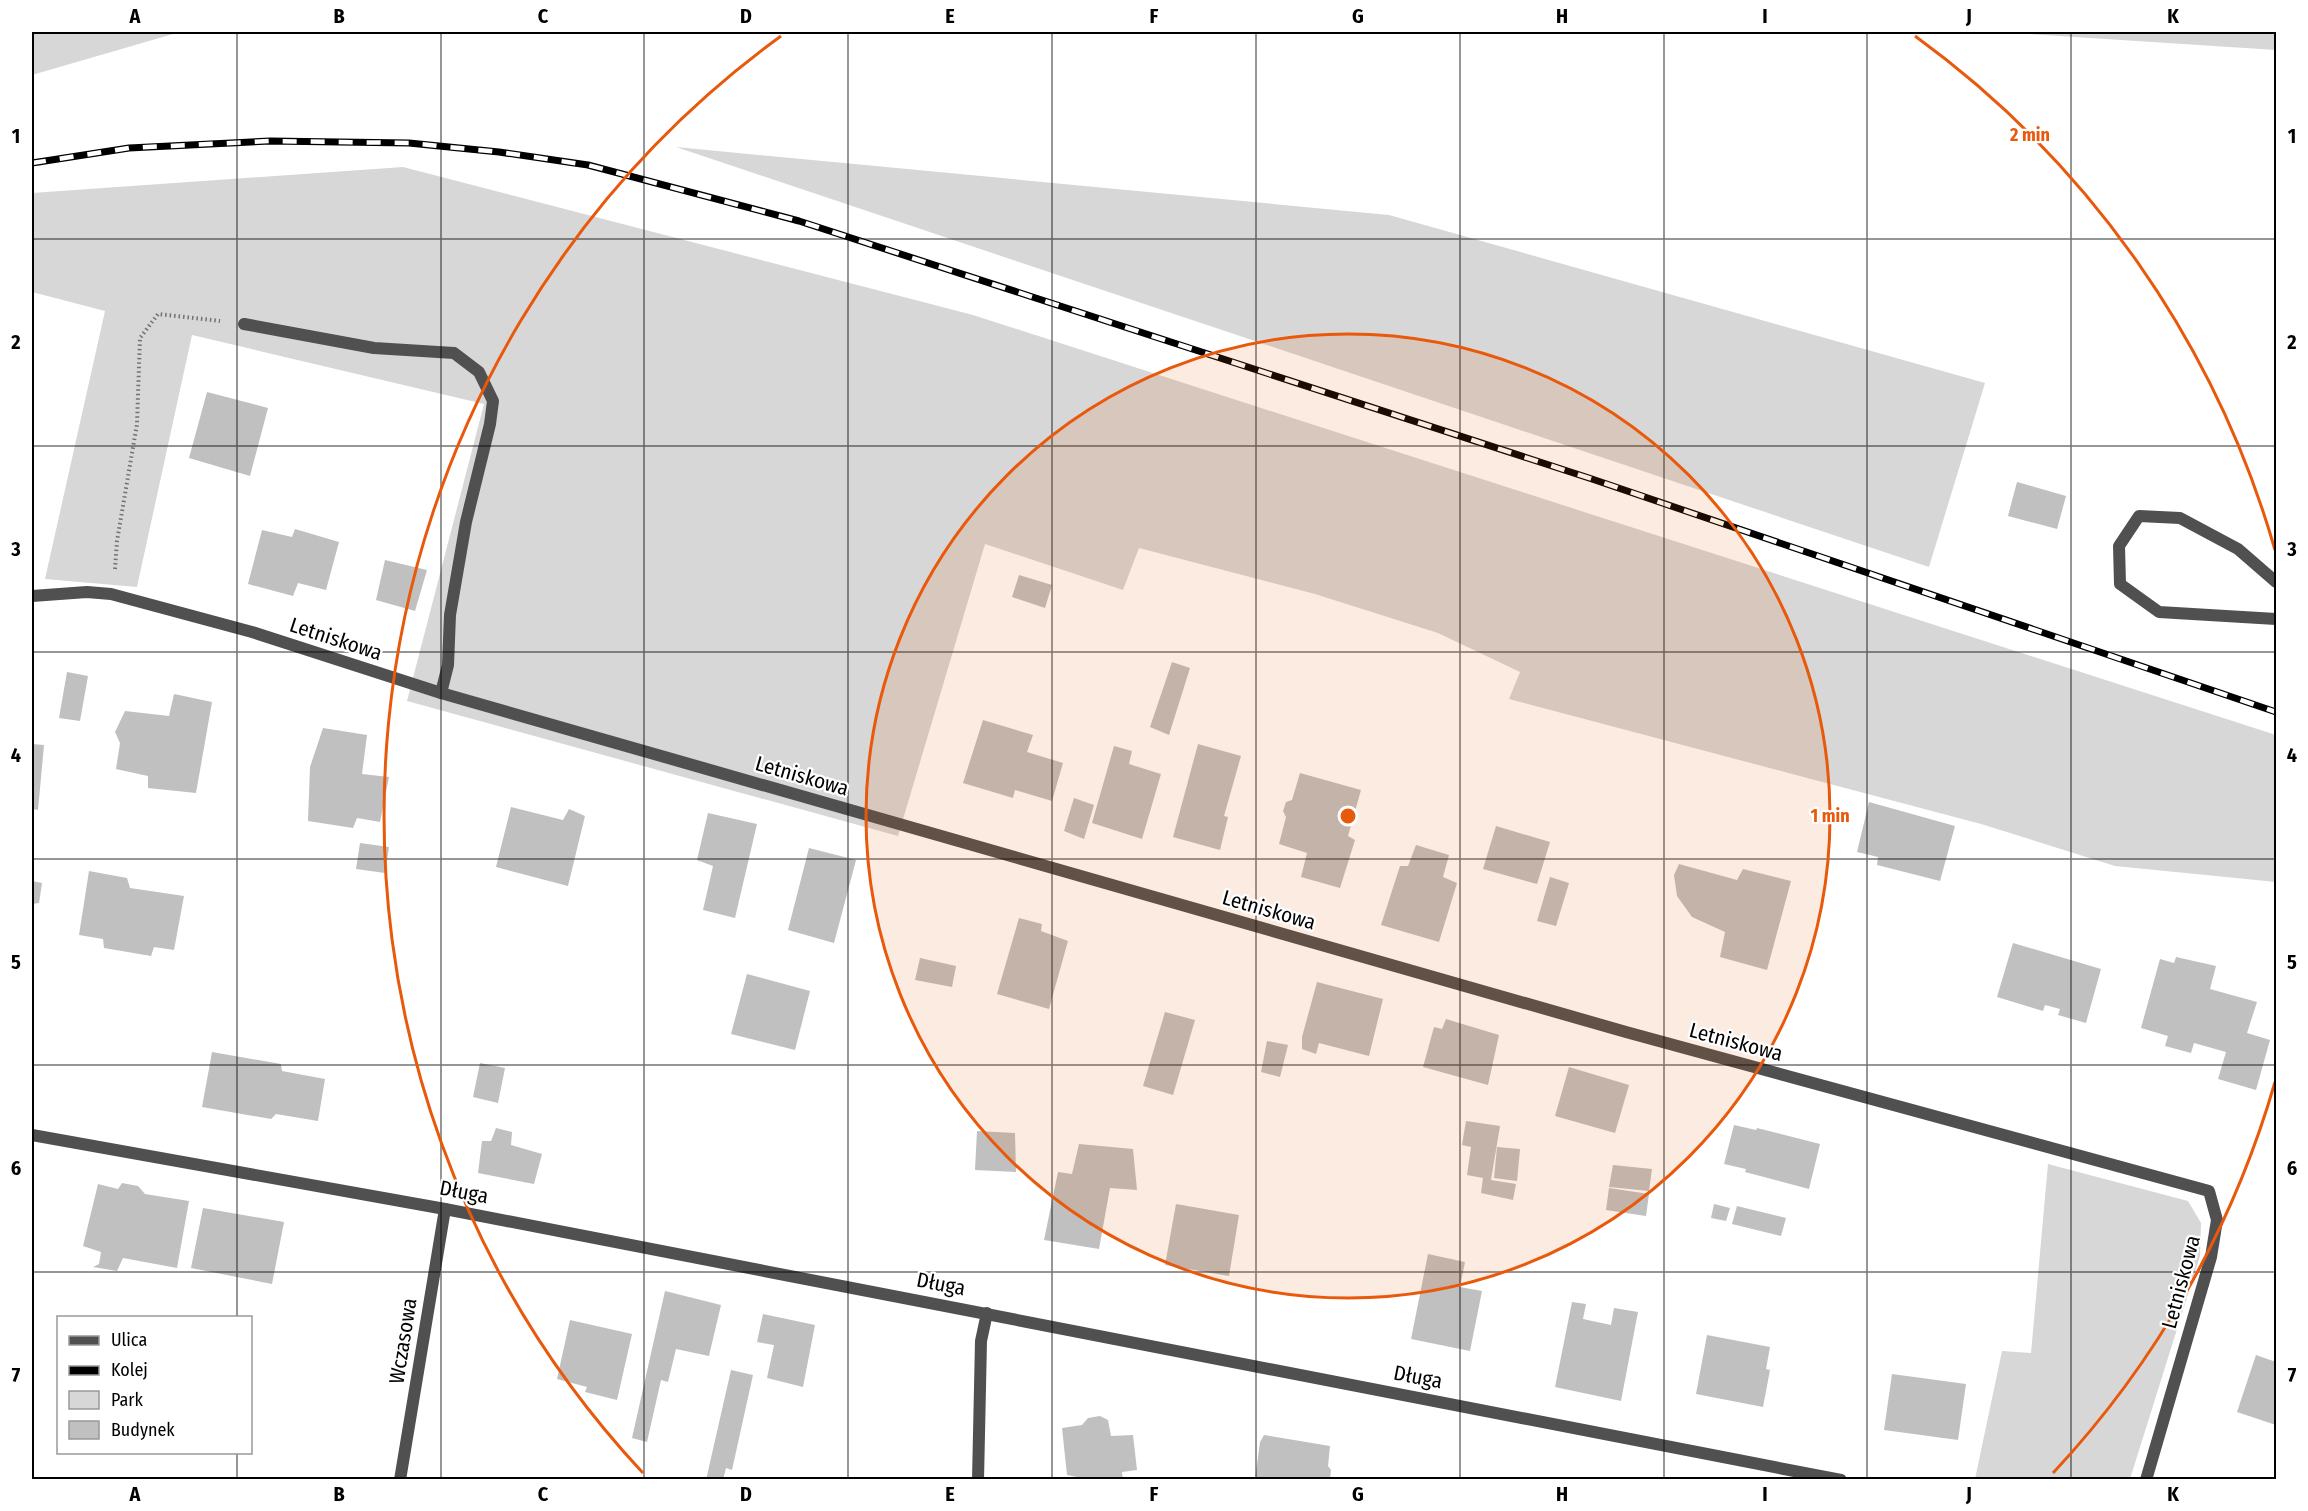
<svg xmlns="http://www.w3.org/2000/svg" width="2308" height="1511" viewBox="0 0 2308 1511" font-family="'Fira Sans Condensed',sans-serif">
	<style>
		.green { fill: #d7d7d7 }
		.building { fill: #c0c0c0 }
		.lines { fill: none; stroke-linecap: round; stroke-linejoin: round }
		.path { stroke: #727272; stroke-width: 4; stroke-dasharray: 1.5 3; stroke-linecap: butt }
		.lane { stroke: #505050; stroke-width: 12 }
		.street { stroke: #505050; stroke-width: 12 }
		.rail-casing { stroke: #000; stroke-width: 7 }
		.rail { stroke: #fff; stroke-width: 4.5; stroke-dasharray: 14; stroke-linecap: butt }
		.grid { fill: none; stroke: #000; stroke-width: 1.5; stroke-opacity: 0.55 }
		.ring { fill: none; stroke: #e8590c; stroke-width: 3 }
		.labels { text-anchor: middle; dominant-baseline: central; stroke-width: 4.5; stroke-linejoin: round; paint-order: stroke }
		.street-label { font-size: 21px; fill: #000; stroke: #fff }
		.centre { fill: #e8590c; stroke: #fff; stroke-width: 3 }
		.ring-label { font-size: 18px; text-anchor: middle; font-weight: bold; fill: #e8590c; stroke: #fff; stroke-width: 4.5; stroke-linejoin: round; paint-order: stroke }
		.neatline { fill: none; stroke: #000; stroke-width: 2 }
		.grid-label { font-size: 20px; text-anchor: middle; font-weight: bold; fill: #000 }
	</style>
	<rect width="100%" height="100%" fill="#fff"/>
	<!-- green -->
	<g class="green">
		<polygon points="32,32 180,32 32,75"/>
		<polygon points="1998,32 2276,32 2276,50"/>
		<polygon points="676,147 1389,215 1985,383 1929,567"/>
		<polygon points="403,167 973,315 2276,735 2276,882 2115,866 1981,824 1509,699 1520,672 1438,633 1315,594 1139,548 1123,590 985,544 898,836 407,701 484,404 192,335 137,587 45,579 105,311 32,292 32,193"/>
		<polygon points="2048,1164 2188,1201 2201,1223 2200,1256 2130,1479 1975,1479 2002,1351 2031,1353"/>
	</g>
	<!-- building -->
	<g class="building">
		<polygon points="207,392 268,408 250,476 189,458"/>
		<polygon points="2017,482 2066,496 2057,529 2008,516"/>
		<polygon points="295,529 339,542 326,590 298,583 293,596 248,584 262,530 292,537"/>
		<polygon points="385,560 427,570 415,611 376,600"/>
		<polygon points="1019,575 1052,585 1045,608 1012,597"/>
		<polygon points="1172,662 1190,668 1169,735 1150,727"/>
		<polygon points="67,672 88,676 80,721 59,718"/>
		<polygon points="174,694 212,702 196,793 148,788 148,776 116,769 120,743 115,732 125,711 169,716"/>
		<polygon points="983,720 1033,735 1027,752 1063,763 1052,801 1015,790 1013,798 963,783"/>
		<polygon points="323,728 367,735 362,774 389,777 380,822 357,818 353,828 308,821 310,767"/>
		<polygon points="32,744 44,745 38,810 32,809"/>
		<polygon points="1198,744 1241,756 1224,816 1228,817 1220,850 1173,837"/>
		<polygon points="1114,746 1132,751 1129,764 1161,774 1142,839 1092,823"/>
		<polygon points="1300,773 1361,790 1348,836 1355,840 1340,888 1301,877 1307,853 1279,844 1286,817 1283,811 1286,802 1292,800"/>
		<polygon points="1074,798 1094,805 1084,839 1064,831"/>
		<polygon points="1869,802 1955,826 1940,881 1877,865 1878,857 1857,852"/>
		<polygon points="511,807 563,820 569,809 585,816 568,886 496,867"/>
		<polygon points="708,813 757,824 735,918 703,910 713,866 697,860"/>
		<polygon points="1496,826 1550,842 1537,884 1483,869"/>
		<polygon points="360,843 389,847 385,873 356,869"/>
		<polygon points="1416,845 1449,855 1443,877 1457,883 1439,942 1381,925 1400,866 1408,866"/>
		<polygon points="809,848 856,860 834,943 788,930"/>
		<polygon points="1679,864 1737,880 1743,869 1791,881 1767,970 1720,957 1725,932 1692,917 1677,896 1674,875"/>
		<polygon points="89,871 127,878 130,888 184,896 174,950 154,947 151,956 104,948 103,939 79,935"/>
		<polygon points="1550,877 1569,883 1556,926 1537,921"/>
		<polygon points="32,881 42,883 39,903 32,904"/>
		<polygon points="1019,918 1042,924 1041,931 1068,941 1049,1009 997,994"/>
		<polygon points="2013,943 2101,969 2086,1023 2058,1015 2060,1009 2045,1005 2043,1011 1997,997"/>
		<polygon points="2176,957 2216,966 2210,989 2257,1002 2247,1033 2270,1040 2256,1090 2218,1079 2226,1052 2194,1043 2191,1053 2165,1046 2168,1036 2141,1028 2160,959 2174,963"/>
		<polygon points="920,958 956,966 952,987 915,980"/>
		<polygon points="747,974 810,991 795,1050 731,1034"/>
		<polygon points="1317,982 1383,999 1369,1056 1319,1043 1316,1054 1302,1049 1302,1037"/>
		<polygon points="1165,1012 1195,1020 1173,1095 1143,1086"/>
		<polygon points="1446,1019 1499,1035 1488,1085 1423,1067 1434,1027 1442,1029"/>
		<polygon points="1267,1041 1288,1045 1280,1077 1261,1072"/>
		<polygon points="212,1052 281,1064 282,1071 325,1079 318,1121 276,1114 271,1119 202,1107"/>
		<polygon points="480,1063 505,1068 498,1103 473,1097"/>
		<polygon points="1569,1067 1629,1085 1615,1133 1555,1116"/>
		<polygon points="1466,1121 1500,1126 1491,1180 1516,1184 1513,1200 1481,1193 1483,1178 1467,1175 1471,1147 1462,1145"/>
		<polygon points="1734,1125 1756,1130 1757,1128 1820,1144 1809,1189 1745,1172 1746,1169 1724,1164"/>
		<polygon points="496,1128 512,1132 511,1145 542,1154 534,1184 478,1173 482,1141 491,1141"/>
		<polygon points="977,1131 1015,1133 1016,1172 975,1170"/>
		<polygon points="1079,1144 1133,1149 1137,1190 1110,1188 1099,1249 1044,1240 1058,1172 1072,1174"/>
		<polygon points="1497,1147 1520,1149 1517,1181 1494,1178"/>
		<polygon points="1613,1165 1652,1169 1649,1191 1609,1187"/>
		<polygon points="122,1183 138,1186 145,1194 189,1201 177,1268 123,1258 117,1271 93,1267 99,1264 101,1252 83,1246 98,1184 118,1189"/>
		<polygon points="1609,1188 1649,1194 1646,1216 1606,1210"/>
		<polygon points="1176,1204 1239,1215 1229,1276 1165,1265"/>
		<polygon points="1714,1204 1730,1208 1726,1221 1711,1218"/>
		<polygon points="1737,1206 1786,1218 1781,1236 1732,1224"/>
		<polygon points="203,1208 284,1222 272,1284 191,1268"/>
		<polygon points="1428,1254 1465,1262 1460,1287 1482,1291 1470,1351 1411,1339"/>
		<polygon points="665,1291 721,1305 709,1356 676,1349 668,1382 661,1380 647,1442 632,1438"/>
		<polygon points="1572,1302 1586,1304 1583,1319 1611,1325 1614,1308 1638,1312 1621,1401 1555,1387"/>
		<polygon points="763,1314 815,1325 803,1387 767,1378 774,1345 757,1342"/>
		<polygon points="570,1320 632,1334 617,1400 585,1392 587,1387 557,1379"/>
		<polygon points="1707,1335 1770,1347 1766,1369 1770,1370 1763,1407 1696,1394"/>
		<polygon points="2256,1355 2276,1362 2276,1425 2237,1412"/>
		<polygon points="731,1370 753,1375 732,1470 726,1468 723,1480 706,1480"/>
		<polygon points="1892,1374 1966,1384 1958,1440 1884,1430"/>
		<polygon points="1100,1416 1108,1420 1111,1436 1133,1435 1137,1470 1122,1472 1123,1480 1077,1480 1077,1477 1067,1475 1062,1428 1082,1425 1088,1418"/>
		<polygon points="1264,1435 1330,1446 1328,1466 1331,1470 1330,1480 1255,1480 1260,1442"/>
	</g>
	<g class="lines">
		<!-- path -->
		<polyline class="path" points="115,569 117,541 137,424 140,338 158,314 220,321"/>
		<!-- lane -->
		<g class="lane">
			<polyline points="244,324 374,348 454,353 479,372 493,401 490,424 466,522 450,615 448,665 441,693"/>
			<polyline points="2276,582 2238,549 2180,518 2139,516 2119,546 2120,584 2159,612 2276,619"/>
			<polyline points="978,1480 981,1341 987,1313"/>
		</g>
		<!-- street -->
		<g class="street">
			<polyline points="32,596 87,592 111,594 252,632 441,693 1626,1032 2209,1191 2217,1220 2211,1257 2146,1480"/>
			<polyline points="32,1135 445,1209 1841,1480"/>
			<polyline points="400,1480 445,1209"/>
		</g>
		<!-- rail casing -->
		<g class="rail-casing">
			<polyline id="rail" points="32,163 129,148 270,141 409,143 499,152 588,165 799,221 1592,479 2276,712"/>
		</g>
		<!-- rail -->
		<use href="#rail" class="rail"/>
	</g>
	<!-- grid -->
	<path class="grid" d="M237,32v1286M441,32v1448M644,32v1448M848,32v1448M1052,32v1448M1256,32v1448M1460,32v1448M1664,32v1448M1867,32v1448M2071,32v1448M32,239h2244M32,446h2244M32,652h2244M32,859h2244M32,1065h2244M32,1272h2244M237,1452v28"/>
	<!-- distance rings -->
	<circle cx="1348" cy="816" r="482" fill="#e8590c" fill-opacity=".12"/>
	<g class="ring">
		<circle cx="1348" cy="816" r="482"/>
		<path d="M2275 1082A964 964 0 0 1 2053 1473M643 1473A964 964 0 0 1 781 36M1915 36A964 964 0 0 1 2275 550"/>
	</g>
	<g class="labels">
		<!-- street labels -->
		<g class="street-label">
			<text transform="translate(336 639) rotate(18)">Letniskowa</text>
			<text transform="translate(802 776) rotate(16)">Letniskowa</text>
			<text transform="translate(1269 910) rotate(16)">Letniskowa</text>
			<text transform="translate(1736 1042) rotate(15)">Letniskowa</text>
			<text transform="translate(464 1192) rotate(11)">Długa</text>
			<text transform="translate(2181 1282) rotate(-75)">Letniskowa</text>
			<text transform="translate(941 1284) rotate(11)">Długa</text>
			<text transform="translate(403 1341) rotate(-81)">Wczasowa</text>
			<text transform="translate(1418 1377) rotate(11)">Długa</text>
		</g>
	</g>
	<circle cx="1348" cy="816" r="9" class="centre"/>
	<g class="ring-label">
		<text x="2030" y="141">2 min</text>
		<text x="1830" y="822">1 min</text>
	</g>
	<!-- border -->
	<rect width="2308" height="1511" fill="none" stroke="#ffffff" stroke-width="66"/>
	<!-- legend -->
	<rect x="57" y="1316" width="195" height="138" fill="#ffffff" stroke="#999999" stroke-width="1.5"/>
	<rect x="69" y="1336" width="30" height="9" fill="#505050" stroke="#999999" stroke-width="1.5"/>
	<text x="111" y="1346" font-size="18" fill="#000000">Ulica</text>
	<rect x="69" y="1366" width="30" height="9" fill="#000000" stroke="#999999" stroke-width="1.5"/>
	<text x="111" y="1376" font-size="18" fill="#000000">Kolej</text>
	<rect x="69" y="1391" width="30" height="18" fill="#d7d7d7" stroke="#999999" stroke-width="1.5"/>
	<text x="111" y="1406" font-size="18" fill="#000000">Park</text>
	<rect x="69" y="1421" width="30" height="18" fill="#c0c0c0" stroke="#999999" stroke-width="1.5"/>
	<text x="111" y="1436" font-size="18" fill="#000000">Budynek</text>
	<rect x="33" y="33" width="2242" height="1445" class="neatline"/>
	<g class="grid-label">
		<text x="135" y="23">A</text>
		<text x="339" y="23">B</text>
		<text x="543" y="23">C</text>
		<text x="746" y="23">D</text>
		<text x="950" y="23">E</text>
		<text x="1154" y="23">F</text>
		<text x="1358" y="23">G</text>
		<text x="1562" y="23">H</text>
		<text x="1765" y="23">I</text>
		<text x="1969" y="23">J</text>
		<text x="2173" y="23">K</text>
		<text x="16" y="143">1</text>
		<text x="2292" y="143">1</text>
		<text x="16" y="349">2</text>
		<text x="2292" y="349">2</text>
		<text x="16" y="556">3</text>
		<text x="2292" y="556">3</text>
		<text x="16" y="762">4</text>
		<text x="2292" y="762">4</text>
		<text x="16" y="969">5</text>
		<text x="2292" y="969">5</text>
		<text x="16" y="1175">6</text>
		<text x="2292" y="1175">6</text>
		<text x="16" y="1382">7</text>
		<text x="2292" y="1382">7</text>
		<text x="135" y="1501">A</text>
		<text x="339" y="1501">B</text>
		<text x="543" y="1501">C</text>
		<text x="746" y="1501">D</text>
		<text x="950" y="1501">E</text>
		<text x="1154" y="1501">F</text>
		<text x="1358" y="1501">G</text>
		<text x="1562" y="1501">H</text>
		<text x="1765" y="1501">I</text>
		<text x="1969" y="1501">J</text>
		<text x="2173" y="1501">K</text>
	</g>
</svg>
